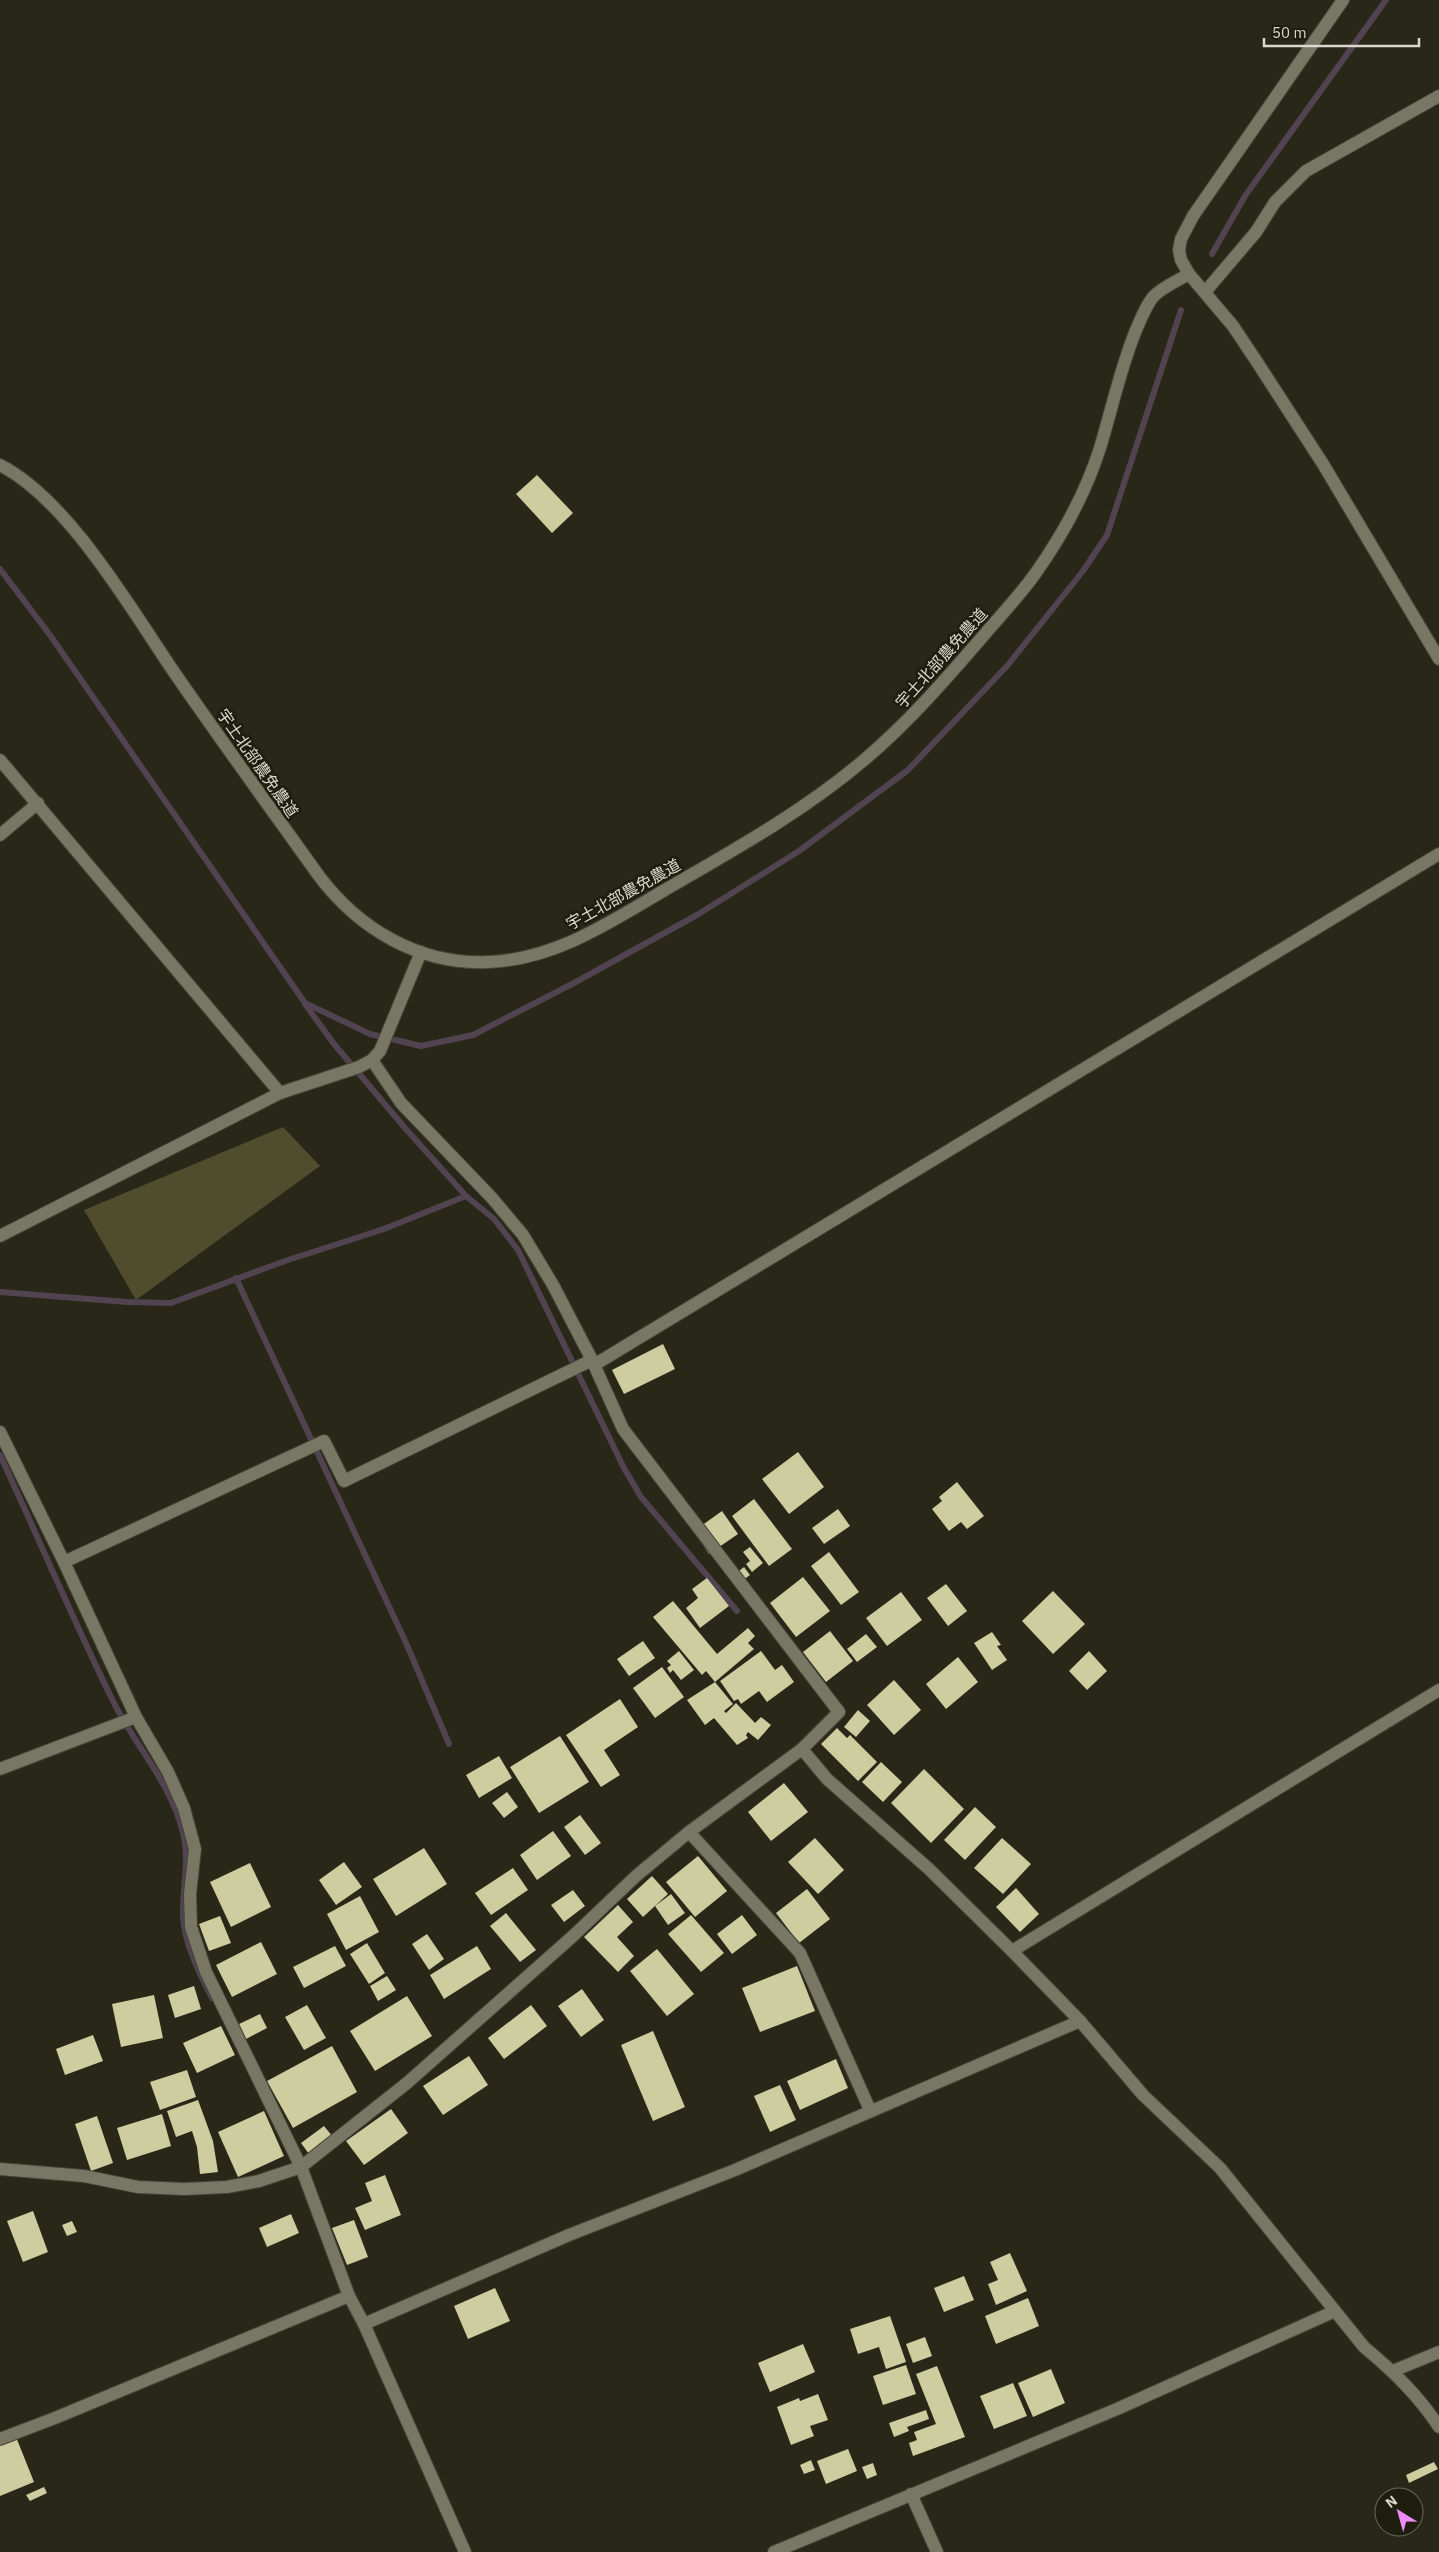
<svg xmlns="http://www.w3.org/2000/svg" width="1439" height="2552" viewBox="0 0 1439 2552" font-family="'IBM Plex Sans','Noto Sans JP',sans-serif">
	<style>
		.green { fill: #4f4d2d }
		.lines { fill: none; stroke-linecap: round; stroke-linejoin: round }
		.stream { stroke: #524351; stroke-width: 6 }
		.building { fill: #cecd9f }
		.minor-casing { stroke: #454438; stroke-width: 14 }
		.minor { stroke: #777764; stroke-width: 12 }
		.labels { text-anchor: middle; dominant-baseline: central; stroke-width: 5; stroke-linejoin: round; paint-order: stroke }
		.street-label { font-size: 16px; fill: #d8d8ce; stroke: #1e1e0e }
	</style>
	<rect width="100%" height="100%" fill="#282718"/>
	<!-- green -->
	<polygon class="green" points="283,1127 320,1166 136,1300 84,1210"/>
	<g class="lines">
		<!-- stream -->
		<g class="stream">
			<polyline points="1212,254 1245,196 1386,0"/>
			<polyline points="0,569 50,635 305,1003 370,1034 421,1046 473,1035 574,983 697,915 799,851 908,770 1007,666 1083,571 1107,535 1181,310"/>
			<polyline points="305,1004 334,1044 405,1128 466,1196 494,1219 518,1250 624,1468 641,1497 737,1611"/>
			<polyline points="236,1278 407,1645 449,1744"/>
			<polyline points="0,1292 127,1302 171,1303 285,1261 384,1229 466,1196"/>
			<path d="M0,1455c38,82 74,167 114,248 22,44 57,80 69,130 7,27 -1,56 0,83 1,27 17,59 29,82"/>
		</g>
	</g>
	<!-- building -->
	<g class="building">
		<polygon points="537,475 573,513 552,533 516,494"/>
		<polygon points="663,1344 675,1369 624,1394 612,1370"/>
		<polygon points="798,1452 824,1487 789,1514 762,1479"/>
		<polygon points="957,1482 984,1516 967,1529 961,1522 949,1531 932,1509 942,1501 939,1497"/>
		<polygon points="754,1499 792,1549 769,1566 732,1516"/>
		<polygon points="838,1509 850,1526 824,1544 812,1528"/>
		<polygon points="722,1511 738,1534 709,1554 694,1531"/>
		<polygon points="750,1547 763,1563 752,1572 746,1564 750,1561 743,1552"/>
		<polygon points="829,1552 859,1592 841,1605 811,1566"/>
		<polygon points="744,1567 750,1575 736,1585 730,1578"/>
		<polygon points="803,1577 830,1611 796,1637 770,1603"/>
		<polygon points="707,1578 729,1606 700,1628 686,1608 698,1598 692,1589"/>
		<polygon points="946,1584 967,1611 948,1626 927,1598"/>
		<polygon points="1053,1591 1085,1624 1053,1654 1022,1621"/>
		<polygon points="901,1592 922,1620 887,1646 866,1618"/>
		<polygon points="673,1601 717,1654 748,1628 755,1636 748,1643 754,1649 715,1682 706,1671 702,1675 653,1617"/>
		<polygon points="830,1631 853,1661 826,1682 803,1652"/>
		<polygon points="992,1632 1001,1645 997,1646 1007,1660 992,1670 974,1643"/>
		<polygon points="866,1634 877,1647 857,1662 847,1649"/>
		<polygon points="643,1641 655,1658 629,1676 617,1659"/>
		<polygon points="679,1651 694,1670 681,1680 673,1670 670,1673 667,1668 671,1665 667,1661"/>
		<polygon points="761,1651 775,1670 782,1665 794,1682 767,1702 759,1691 741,1704 738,1699 734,1701 720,1681"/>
		<polygon points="1089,1651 1107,1671 1087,1690 1069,1671"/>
		<polygon points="958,1657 978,1682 946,1709 926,1684"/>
		<polygon points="662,1667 684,1697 655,1718 633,1688"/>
		<polygon points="894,1680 921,1710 894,1735 867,1705"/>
		<polygon points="715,1682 733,1704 724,1711 726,1713 736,1703 755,1723 761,1717 771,1725 758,1740 748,1732 746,1735 748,1738 737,1745 714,1718 705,1725 687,1700"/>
		<polygon points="620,1699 638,1727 604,1750 620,1775 601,1787 566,1735"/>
		<polygon points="858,1710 870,1721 856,1737 844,1727"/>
		<polygon points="837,1728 847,1738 850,1735 877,1762 858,1781 821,1744"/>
		<polygon points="560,1736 589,1782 539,1813 510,1767"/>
		<polygon points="499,1756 512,1778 479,1798 466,1775"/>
		<polygon points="881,1762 902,1782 883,1802 862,1782"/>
		<polygon points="924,1769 964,1809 931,1843 891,1803"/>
		<polygon points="784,1783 808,1812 771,1841 748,1812"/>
		<polygon points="507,1792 518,1807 504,1818 492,1803"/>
		<polygon points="975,1807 996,1827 965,1860 944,1840"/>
		<polygon points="580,1815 601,1843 585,1855 564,1827"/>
		<polygon points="553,1831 571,1856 537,1880 520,1855"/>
		<polygon points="815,1838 844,1870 818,1894 788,1862"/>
		<polygon points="1002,1838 1031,1864 1003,1894 974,1868"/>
		<polygon points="424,1848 447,1884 396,1916 373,1879"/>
		<polygon points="698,1856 727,1891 695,1917 666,1882"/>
		<polygon points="344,1862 362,1887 336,1905 319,1880"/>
		<polygon points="250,1863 271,1907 231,1927 210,1882"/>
		<polygon points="513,1868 528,1890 491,1915 475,1893"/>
		<polygon points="652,1876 668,1894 643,1917 627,1899"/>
		<polygon points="1016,1888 1039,1914 1020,1932 996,1907"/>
		<polygon points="807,1889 830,1919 799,1943 776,1913"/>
		<polygon points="573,1890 585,1906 564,1922 551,1905"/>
		<polygon points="671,1894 685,1913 668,1925 655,1906"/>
		<polygon points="360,1896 379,1932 346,1950 327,1914"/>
		<polygon points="618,1905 633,1922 617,1937 634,1956 618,1972 584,1937"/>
		<polygon points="506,1913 536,1950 520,1962 490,1926"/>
		<polygon points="691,1915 724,1953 701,1972 668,1934"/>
		<polygon points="742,1915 757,1935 732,1954 717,1934"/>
		<polygon points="220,1916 231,1943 209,1951 199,1924"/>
		<polygon points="427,1934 444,1959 429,1970 412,1944"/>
		<polygon points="261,1942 277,1974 232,1997 216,1965"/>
		<polygon points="367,1943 385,1973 369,1984 350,1954"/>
		<polygon points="335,1946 346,1966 304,1988 293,1967"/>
		<polygon points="477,1946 491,1969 444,1999 430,1975"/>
		<polygon points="657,1949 694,1994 667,2016 630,1971"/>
		<polygon points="797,1966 815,2011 760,2032 742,1988"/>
		<polygon points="387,1976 396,1990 378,2001 370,1986"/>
		<polygon points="194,1986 201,2009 175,2018 168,1995"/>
		<polygon points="582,1989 604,2020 581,2037 558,2006"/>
		<polygon points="154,1995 163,2038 121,2047 112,2004"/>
		<polygon points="407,1996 432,2036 375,2071 350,2031"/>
		<polygon points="307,2005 326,2038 304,2050 285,2017"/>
		<polygon points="531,2005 547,2026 504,2059 488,2038"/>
		<polygon points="260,2014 267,2028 246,2039 239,2024"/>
		<polygon points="221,2026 235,2055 197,2073 183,2043"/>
		<polygon points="653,2031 685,2107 653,2121 621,2045"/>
		<polygon points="93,2035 103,2061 65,2075 56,2049"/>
		<polygon points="332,2046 357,2092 293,2128 267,2081"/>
		<polygon points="469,2056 488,2085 443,2115 423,2086"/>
		<polygon points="836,2059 848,2088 800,2110 787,2081"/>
		<polygon points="187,2070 196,2097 160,2110 150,2082"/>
		<polygon points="780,2085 796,2120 770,2132 754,2096"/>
		<polygon points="198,2100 213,2141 218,2172 200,2174 197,2147 192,2131 176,2137 167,2111"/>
		<polygon points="391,2109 408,2133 364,2165 346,2141"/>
		<polygon points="264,2111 284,2156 238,2177 218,2132"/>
		<polygon points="162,2114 171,2146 127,2160 117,2128"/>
		<polygon points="97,2116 113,2163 91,2171 75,2124"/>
		<polygon points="324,2126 333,2137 309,2154 301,2143"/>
		<polygon points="385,2175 401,2215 365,2230 355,2208 372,2201 365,2183"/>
		<polygon points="33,2211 48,2252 23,2262 7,2221"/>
		<polygon points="291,2214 299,2233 267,2247 259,2228"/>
		<polygon points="354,2220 368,2257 347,2265 332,2228"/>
		<polygon points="72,2221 77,2232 67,2236 62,2225"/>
		<polygon points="1010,2253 1027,2291 996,2305 988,2284 998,2280 990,2262"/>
		<polygon points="964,2276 974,2300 944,2312 934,2288"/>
		<polygon points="495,2288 510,2321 468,2339 454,2306"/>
		<polygon points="1028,2298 1039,2326 996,2344 985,2316"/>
		<polygon points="890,2316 906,2362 886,2369 879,2347 858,2354 850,2329"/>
		<polygon points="925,2337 932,2356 913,2363 906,2344"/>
		<polygon points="803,2344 815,2372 770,2392 758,2363"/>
		<polygon points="906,2365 916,2394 883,2405 873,2376"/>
		<polygon points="937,2366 965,2437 913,2456 909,2443 917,2440 914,2432 936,2424 916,2374"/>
		<polygon points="1051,2369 1065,2403 1033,2417 1018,2383"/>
		<polygon points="1013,2383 1027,2416 994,2429 980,2396"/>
		<polygon points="818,2394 828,2420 810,2426 814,2436 791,2445 777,2407 799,2398 800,2401"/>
		<polygon points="926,2410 929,2419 907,2427 909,2431 894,2437 889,2423"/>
		<polygon points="16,2437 34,2482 0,2496 0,2444"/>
		<polygon points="848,2449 857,2471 826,2484 817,2461"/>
		<polygon points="811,2460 815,2470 804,2474 800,2465"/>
		<polygon points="1434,2462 1438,2469 1409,2483 1406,2475"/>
		<polygon points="873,2463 877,2475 867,2479 862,2467"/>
		<polygon points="44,2487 47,2493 30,2501 26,2495"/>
	</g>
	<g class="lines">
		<!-- minor casing -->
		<g class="minor-casing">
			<g id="minor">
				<polyline points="1343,0 1193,216 1181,239 1179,250 1181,260 1189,274 1233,326 1257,362 1323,464 1439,659"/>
				<polyline points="1205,292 1256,232 1275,202 1306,171 1439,96"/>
				<path d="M0,465c69,35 132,146 176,210 47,68 95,134 143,201 40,53 100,89 169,86 65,-2 121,-39 175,-71 69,-40 140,-79 201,-131 44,-37 82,-81 120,-125 17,-20 36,-40 51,-61 27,-38 51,-82 65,-126 12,-39 20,-79 36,-118 5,-11 9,-23 17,-33 9,-10 24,-16 36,-23"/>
				<polyline points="0,760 280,1093"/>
				<polyline points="0,835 38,803"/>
				<polyline points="0,1236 280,1093 359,1067 372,1060 380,1051 421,952"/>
				<polyline points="594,1365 1439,854"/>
				<polyline points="0,1432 64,1562 136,1717 168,1772 184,1808 195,1849 190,1894 191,1927 206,1972 301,2167 349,2296 364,2324 465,2552"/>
				<polyline points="64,1562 324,1441 344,1481 592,1360"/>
				<path d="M802,1749l25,30 102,90 83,82 68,70 63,74 77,73 144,179c29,24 54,48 75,80"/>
				<polyline points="0,1769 136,1717"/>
				<polyline points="689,1832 800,1953 870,2110"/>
				<polyline points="1012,1951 1439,1690"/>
				<polyline points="0,2169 84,2176 138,2187 184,2189 227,2187 259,2181 301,2167 407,2083 573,1936 636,1876 689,1832 802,1749 839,1712 623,1429 592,1360 553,1285 523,1235 492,1198 401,1103 372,1060"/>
				<polyline points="364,2324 569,2235 735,2170 1080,2021"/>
				<polyline points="1393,2371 1439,2352"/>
				<polyline points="0,2439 55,2418 349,2296"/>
				<polyline points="911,2494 937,2552"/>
				<polyline points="774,2552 1117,2409 1335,2311"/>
			</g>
		</g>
		<!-- minor -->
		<use href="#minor" class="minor"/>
	</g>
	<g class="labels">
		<!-- street labels -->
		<g class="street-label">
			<text transform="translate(941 658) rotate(-48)">宇土北部農免農道</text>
			<text transform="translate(258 763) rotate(55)">宇土北部農免農道</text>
			<text transform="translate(623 894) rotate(-29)">宇土北部農免農道</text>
		</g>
	</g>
	<!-- north arrow -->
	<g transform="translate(1399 2512) rotate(323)"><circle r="24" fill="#1e1e0e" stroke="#68685b"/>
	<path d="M0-4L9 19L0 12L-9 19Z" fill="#ef8bf7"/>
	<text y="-8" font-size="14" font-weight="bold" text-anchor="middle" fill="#d8d8ce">N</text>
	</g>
	<!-- scale -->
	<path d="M1264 38v8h155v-8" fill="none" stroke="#d8d8ce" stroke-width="2.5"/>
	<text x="1272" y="38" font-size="15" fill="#d8d8ce" stroke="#1e1e0e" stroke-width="4" paint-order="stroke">50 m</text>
</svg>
